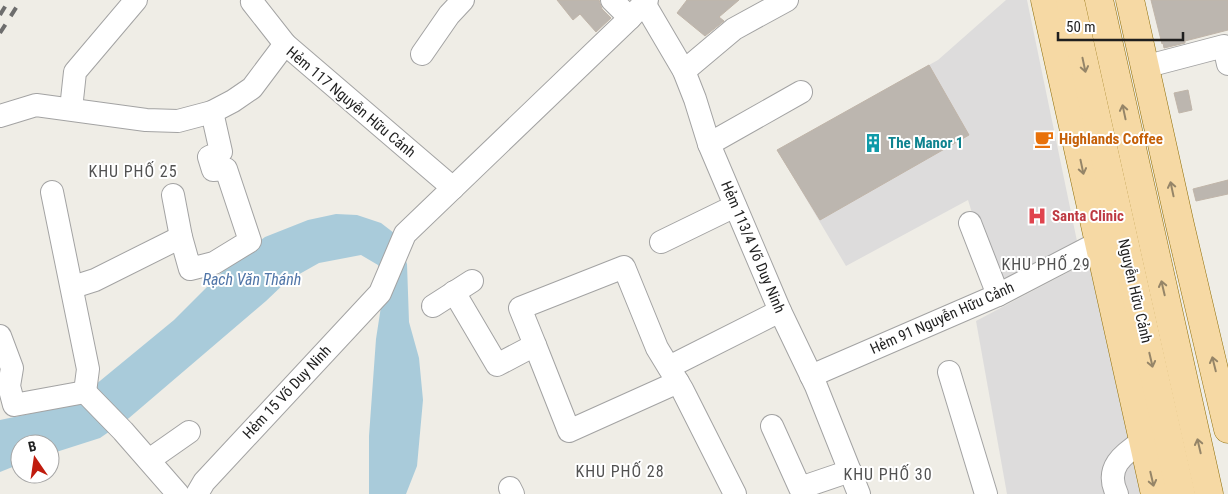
<svg xmlns="http://www.w3.org/2000/svg" width="1228" height="494" viewBox="0 0 1228 494" font-family="'Roboto Condensed',sans-serif">
	<style>
		.residential { fill: #dddcdc }
		.water { fill: #a9cbda }
		.building { fill: #bcb6af; stroke: #c0b5a9 }
		.lines { fill: none; stroke-linecap: round; stroke-linejoin: round }
		.minor-casing { stroke: #a3a3a3; stroke-width: 24 }
		.major-casing { stroke: #906f0a; stroke-width: 29 }
		.minor { stroke: #fff; stroke-width: 22 }
		.major { stroke: #f6d9a4; stroke-width: 28 }
		.rail { stroke: #6d6d6d; stroke-width: 4; stroke-dasharray: 10 10; stroke-linecap: butt }
		.oneway { stroke: #958568 }
		.labels { text-anchor: middle; dominant-baseline: central; stroke-width: 4; stroke-linejoin: round; paint-order: stroke }
		.street-label { font-size: 15px; fill: #1f1f1f; stroke: #fff }
		.food-label { font-size: 15px; font-weight: bold; fill: #c56008; stroke: #fff; text-anchor: start }
		.culture-label { font-size: 15px; font-weight: bold; fill: #0d838f; stroke: #fff; text-anchor: start }
		.health-label { font-size: 15px; font-weight: bold; fill: #be3a42; stroke: #fff; text-anchor: start }
		.neighbourhood-label { font-size: 16px; letter-spacing: 1px; fill: #525252; stroke: #fff }
		.water-label { font-size: 16px; font-style: italic; fill: #5176a8; stroke: #fff }
	</style>
	<rect width="100%" height="100%" fill="#efede6"/>
	<!-- residential -->
	<g class="residential">
		<polygon points="1006,0 1027,0 1078,246 994,284 968,200 846,266 777,150 938,60"/>
		<polygon points="1097,257 1145,494 1007,494 976,321"/>
	</g>
	<!-- water -->
	<polygon class="water" points="336,214 357,215 381,223 394,233 402,249 407,264 409,322 419,358 423,400 417,466 406,494 369,494 369,436 376,339 384,287 378,265 361,255 319,263 287,281 266,301 129,418 100,438 50,454 50,444 20,444 20,464 0,472 0,420 57,408 78,399 174,320 234,260 265,237 308,220"/>
	<!-- building -->
	<g class="building">
		<polygon points="557,0 599,0 602,9 611,18 596,32 580,14 573,20"/>
		<polygon points="687,0 739,0 719,17 724,21 705,36 677,13"/>
		<polygon points="1151,0 1228,0 1228,30 1185,41 1185,43 1164,48 1163,43 1162,44"/>
		<polygon points="929,65 969,135 820,220 777,150"/>
		<polygon points="1188,90 1192,110 1179,113 1174,93"/>
		<polygon points="1228,180 1228,194 1196,201 1193,189"/>
	</g>
	<g class="lines">
		<!-- minor casing -->
		<g class="minor-casing">
			<g id="minor">
				<polyline points="253,0 252,2 285,44 453,188"/>
				<polyline points="612,0 630,18"/>
				<polyline points="644,3 684,71 695,99 709,144 780,311 816,386 859,494"/>
				<polyline points="422,54 449,15 463,0"/>
				<polyline points="1144,67 1224,46 1228,64"/>
				<polyline points="684,71 734,29 787,0"/>
				<polyline points="71,109 75,72 136,0"/>
				<polyline points="0,116 36,105 146,120 178,121 212,112 233,101 252,88 285,44"/>
				<polyline points="709,144 801,92"/>
				<polyline points="52,192 88,369 85,392"/>
				<polyline points="173,195 181,237 190,269 214,263 250,241 226,169 213,170 209,157 221,152 212,112"/>
				<polyline points="970,223 998,295"/>
				<polyline points="661,242 735,206"/>
				<polyline points="73,287 95,280 181,237"/>
				<polyline points="454,292 497,365 535,345 520,308 624,267 657,348 682,389 735,494"/>
				<polyline points="433,306 472,281"/>
				<polyline points="0,336 12,368 9,386 14,405 85,392"/>
				<polyline points="535,345 569,431 678,382"/>
				<polyline points="669,367 780,311"/>
				<polyline points="949,372 986,494"/>
				<polyline points="811,376 998,295 1098,243"/>
				<polyline points="85,392 123,431 178,494"/>
				<polyline points="772,426 800,488 850,471"/>
				<polyline points="149,460 189,432"/>
				<polyline points="510,488 513,494"/>
				<polyline points="197,494 204,482 380,293 405,234 630,18 647,0"/>
				<path d="M1117,494c-13,-26 6,-40 26,-53"/>
			</g>
		</g>
		<!-- major casing -->
		<g class="major-casing">
			<g id="major">
				<polyline points="1045,0 1155,494"/>
				<polyline points="1070,0 1181,494"/>
				<polyline points="1099,0 1209,494"/>
				<polyline points="1130,0 1180,225 1228,429"/>
			</g>
		</g>
		<!-- minor -->
		<use href="#minor" class="minor"/>
		<!-- major -->
		<use href="#major" class="major"/>
		<!-- rail -->
		<g class="rail">
			<polyline points="0,15 9,0"/>
			<polyline points="0,33 21,0"/>
		</g>
	</g>
	<!-- one-way arrows -->
	<defs><path id="oneway-shaft" d="M-6 0H5M1.5-3L5.5 0L1.5 3" fill="none" stroke-width="1.6" stroke-linecap="round" stroke-linejoin="round" transform="scale(1.25)"/></defs>
	<g class="oneway">
		<use href="#oneway-shaft" transform="translate(1084 65) rotate(78)"/>
		<use href="#oneway-shaft" transform="translate(1124 112) rotate(-102)"/>
		<use href="#oneway-shaft" transform="translate(1082 167) rotate(78)"/>
		<use href="#oneway-shaft" transform="translate(1172 189) rotate(-102)"/>
		<use href="#oneway-shaft" transform="translate(1163 288) rotate(-103)"/>
		<use href="#oneway-shaft" transform="translate(1151 360) rotate(77)"/>
		<use href="#oneway-shaft" transform="translate(1214 364) rotate(-104)"/>
		<use href="#oneway-shaft" transform="translate(1199 446) rotate(-103)"/>
		<use href="#oneway-shaft" transform="translate(1152 479) rotate(77)"/>
	</g>
	<!-- icons -->
	<defs>
		<g id="cafe-bare" transform="scale(1.5)"><path d="M-5.5-4.5H6V0H3Q3 3.5 0 3.5H-2.5Q-5.5 3.5-5.5 0ZM3-3.2v2h1.7v-2ZM-6 4.5H4V6H-6Z" fill="#e8710a" stroke="#fff" stroke-width="2.5" paint-order="stroke"/></g>
		<g id="building-bare" transform="scale(1.5)"><path d="M-4-6H4V6H1V3H-1V6H-4ZM-2.5-4.3h1.7v1.8h-1.7ZM.8-4.3h1.7v1.8H.8ZM-2.5-1h1.7V.8h-1.7ZM.8-1h1.7V.8H.8Z" fill="#0f9aa8" stroke="#fff" stroke-width="2.5" paint-order="stroke"/></g>
		<g id="hospital-bare" transform="scale(1.5)"><path d="M-5-5h3v3.5h4V-5h3V5h-3V1.5h-4V5h-3Z" fill="#e0444e" stroke="#fff" stroke-width="2.5" paint-order="stroke"/></g>
	</defs>
	<g fill-rule="evenodd">
		<use href="#cafe-bare" x="1044" y="139"/>
		<use href="#building-bare" x="873" y="143"/>
		<use href="#hospital-bare" x="1037" y="216"/>
	</g>
	<g class="labels">
		<!-- street labels -->
		<g class="street-label">
			<text transform="translate(351 102) rotate(40)">Hẻm 117 Nguyễn Hữu Cảnh</text>
			<text transform="translate(753 247) rotate(67)">Hẻm 113/4 Võ Duy Ninh</text>
			<text transform="translate(1135 291) rotate(77)">Nguyễn Hữu Cảnh</text>
			<text transform="translate(942 318) rotate(-24)">Hẻm 91 Nguyễn Hữu Cảnh</text>
			<text transform="translate(287 392) rotate(-47)">Hẻm 15 Võ Duy Ninh</text>
		</g>
		<!-- food labels -->
		<g class="food-label">
			<text x="1059" y="139">Highlands Coffee</text>
		</g>
		<!-- culture labels -->
		<g class="culture-label">
			<text x="888" y="143">The Manor 1</text>
		</g>
		<!-- health labels -->
		<g class="health-label">
			<text x="1052" y="216">Santa Clinic</text>
		</g>
		<!-- neighbourhood labels -->
		<g class="neighbourhood-label">
			<text x="133" y="171">KHU PHỐ 25</text>
			<text x="1046" y="264">KHU PHỐ 29</text>
			<text x="620" y="471">KHU PHỐ 28</text>
			<text x="888" y="474">KHU PHỐ 30</text>
		</g>
		<!-- water labels -->
		<g class="water-label">
			<text x="252" y="279">Rạch Văn Thánh</text>
		</g>
	</g>
	<!-- north arrow -->
	<g transform="translate(35 459) rotate(347)"><circle r="24" fill="#ffffff" stroke="#a5a5a5"/>
	<path d="M0-4L9 19L0 12L-9 19Z" fill="#c01c0e"/>
	<text y="-8" font-size="14" font-weight="bold" text-anchor="middle" fill="#1f1f1f">B</text>
	</g>
	<!-- scale -->
	<path d="M1058 32v8h125v-8" fill="none" stroke="#1f1f1f" stroke-width="2.5"/>
	<text x="1066" y="32" font-size="15" fill="#1f1f1f" stroke="#ffffff" stroke-width="4" paint-order="stroke">50 m</text>
</svg>
